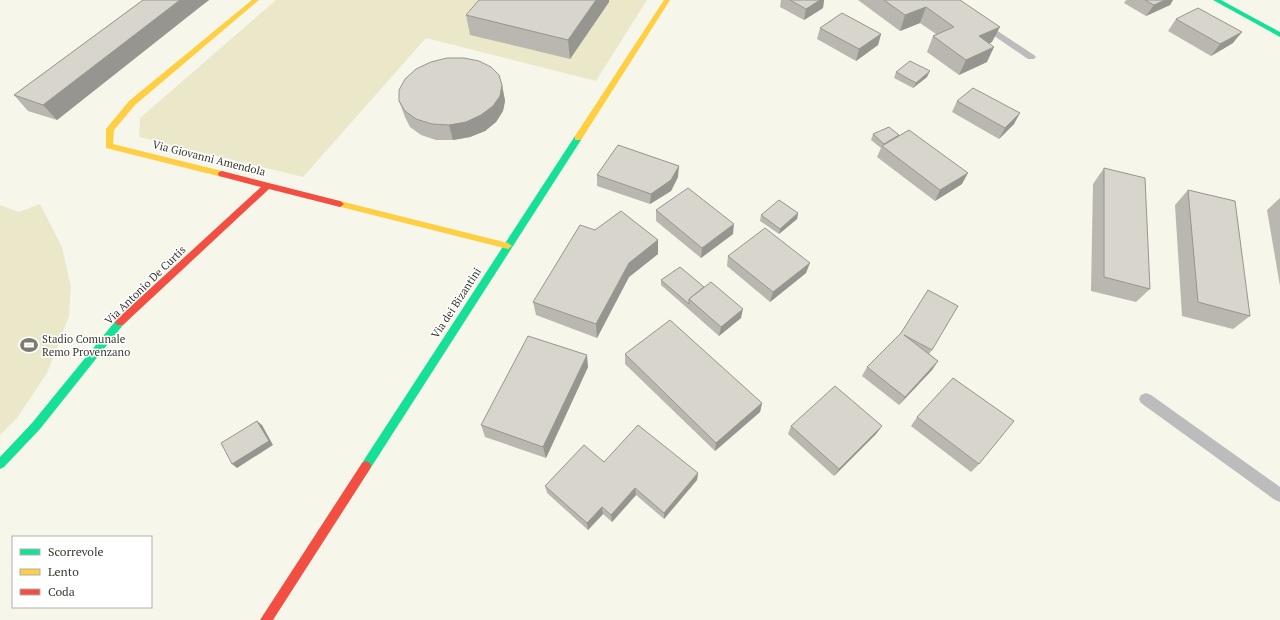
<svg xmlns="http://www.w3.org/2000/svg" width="1280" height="620" viewBox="0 0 1280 620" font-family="'PT Serif',serif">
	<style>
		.green { fill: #ebe8ca }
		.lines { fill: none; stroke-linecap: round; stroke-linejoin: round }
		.lane { fill: #bdbcbc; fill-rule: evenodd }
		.fast { fill: #16e098; fill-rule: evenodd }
		.slow { fill: #ffcf43; fill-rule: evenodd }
		.jam { fill: #f24e42; fill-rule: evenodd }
		.wall { fill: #b9b7af }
		.shaded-wall { fill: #96958f }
		.building { fill: #d7d5cc; stroke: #96958f }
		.labels { text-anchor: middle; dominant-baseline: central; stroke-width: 3; stroke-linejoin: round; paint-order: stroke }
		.street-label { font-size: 11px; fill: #393830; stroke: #fff }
		.poi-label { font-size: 11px; fill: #393830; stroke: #fff; text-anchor: start }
	</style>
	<rect width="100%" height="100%" fill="#f7f6ea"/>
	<!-- green -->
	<g class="green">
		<polygon points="276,0 647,0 596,81 426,38 303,177 139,137 140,118"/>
		<polygon points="40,204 62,247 71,287 69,316 47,373 17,418 0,435 0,205 19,212"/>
	</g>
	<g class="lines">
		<!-- lane -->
		<g class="lane">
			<polygon points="984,22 1034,55 1036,57 1034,59 1028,59 981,27 980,25 981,23"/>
			<polygon points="1146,393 1151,395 1280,487 1280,502 1275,500 1141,403 1139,399 1141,395"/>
		</g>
		<!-- fast -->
		<g class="fast">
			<polygon points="1213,0 1221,0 1280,32 1280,37"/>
			<polygon points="578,135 582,138 581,140 370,469 366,471 362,469 361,466 362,463 575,136"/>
			<polygon points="120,318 123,319 125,322 123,325 40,429 4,467 0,469 0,457 32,423 117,319"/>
		</g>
		<!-- slow -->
		<g class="slow">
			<polygon points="252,0 259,0 135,105 114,130 113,144 222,171 225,172 226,174 225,176 222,177 106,148 106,129 129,101"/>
			<polygon points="664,0 670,0 581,140 575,140 575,136"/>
			<polygon points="340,201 508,243 512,246 508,249 337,206 336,204 337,202"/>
		</g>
		<!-- jam -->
		<g class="jam">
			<polygon points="222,171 340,201 344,204 340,207 269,189 123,325 117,325 115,322 117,319 261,187 219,176 218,174 219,172"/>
			<polygon points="366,461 370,463 371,466 370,469 273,620 260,620 362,463"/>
		</g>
	</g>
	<!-- wall -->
	<g class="wall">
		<polygon points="143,0 209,0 57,120 28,111 14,95"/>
		<polygon points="781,0 824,0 823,8 804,20 780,7"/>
		<polygon points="858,0 960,0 992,42 990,43 987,62 959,75 927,52 933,36 936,34 920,23 900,31"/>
		<polygon points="1126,0 1173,0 1170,5 1146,16 1124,3"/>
		<polygon points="609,2 570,59 470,35 466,15"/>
		<polygon points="1176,19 1233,43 1211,56 1168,31"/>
		<polygon points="820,28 881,34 878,45 856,61 817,39"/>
		<polygon points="896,72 927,77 913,88 894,78"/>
		<polygon points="502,85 505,101 503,111 496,122 485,131 470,137 453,140 436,140 421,135 410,127 405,117 399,101"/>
		<polygon points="957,101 1014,124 999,139 952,112"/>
		<polygon points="873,134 899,135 962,184 935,201 877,157 881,148 871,140"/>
		<polygon points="1104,168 1150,289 1136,302 1091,291 1093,184"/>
		<polygon points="597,175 678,177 671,191 650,204 597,186"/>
		<polygon points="1188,190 1250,316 1233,329 1182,316 1175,205"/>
		<polygon points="1280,198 1280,286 1267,210"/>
		<polygon points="656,210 733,234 701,258 656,221"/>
		<polygon points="798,213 797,219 779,234 760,221 761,215"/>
		<polygon points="595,230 658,240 658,254 629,277 597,338 536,315 533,302"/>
		<polygon points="728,256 806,273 770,302 727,266"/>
		<polygon points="661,280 704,287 741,318 719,336 661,285"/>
		<polygon points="901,333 932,350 929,354 938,361 932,370 899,405 862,376 867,367"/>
		<polygon points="625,354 762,403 760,412 715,451 625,364"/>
		<polygon points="588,367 546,458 485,437 481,425"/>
		<polygon points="917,417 979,464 971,472 911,426"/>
		<polygon points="791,426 882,426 876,434 834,476 788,434"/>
		<polygon points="604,462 698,473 697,480 664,519 636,495 612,522 603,514 588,530 547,493 545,486"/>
	</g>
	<!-- shaded-wall -->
	<g class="shaded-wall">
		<polygon points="180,0 198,0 201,6 57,120 43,105"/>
		<polygon points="198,0 209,0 201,6"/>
		<polygon points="596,0 609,0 609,2 570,59 568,40"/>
		<polygon points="820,0 824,0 823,8 804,20 806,9"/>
		<polygon points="1165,0 1173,0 1170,5 1146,16 1154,5"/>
		<polygon points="926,7 920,23 900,31 905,15"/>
		<polygon points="1000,27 992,42 972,52 979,36"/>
		<polygon points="1242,32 1233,43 1211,56 1220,44"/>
		<polygon points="881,34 878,45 856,61 859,49"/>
		<polygon points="994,47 987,62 959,75 966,60"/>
		<polygon points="930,71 927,77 913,88 916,83"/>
		<polygon points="502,85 505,101 503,111 496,122 485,131 470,137 453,140 449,125"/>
		<polygon points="1020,113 1014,124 999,139 1005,128"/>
		<polygon points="679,166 678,177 671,191 650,204 651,194"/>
		<polygon points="968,173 962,184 935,201 940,190"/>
		<polygon points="798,213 797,219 779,234 780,229"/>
		<polygon points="734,224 733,234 701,258 702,248"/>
		<polygon points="658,240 658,254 629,277 597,338 596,324 629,263"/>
		<polygon points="810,263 806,273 770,302 773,292"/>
		<polygon points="743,309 741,318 719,336 721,327"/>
		<polygon points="587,355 588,367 546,458 543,447"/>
		<polygon points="938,361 932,370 899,405 905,397"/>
		<polygon points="762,403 760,412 715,451 716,443"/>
		<polygon points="257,421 262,425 273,445 237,468 232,464"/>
		<polygon points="882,426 876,434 834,476 839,469"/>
		<polygon points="698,473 697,480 664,519 664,513"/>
		<polygon points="635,488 636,495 612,522 611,515"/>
		<polygon points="602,507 603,514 588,530 587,523"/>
	</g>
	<!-- building -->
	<g class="building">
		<polygon points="143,0 180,0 43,105 14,95"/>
		<polygon points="479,0 596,0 568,40 466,15"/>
		<polygon points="790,0 820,0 806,9"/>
		<polygon points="884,0 960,0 1000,27 979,36 994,47 966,60 933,36 954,27 926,7 905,15"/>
		<polygon points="1145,0 1165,0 1154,5"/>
		<polygon points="1198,8 1242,32 1220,44 1176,19"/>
		<polygon points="842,13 881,34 859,49 820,28"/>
		<polygon points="447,58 464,58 479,61 491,67 499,75 502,85 500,96 493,106 481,115 466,122 449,125 432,124 416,119 405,111 399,101 399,90 405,79 416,69 431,62"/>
		<polygon points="910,61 930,71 916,83 896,72"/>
		<polygon points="973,88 1020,113 1005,128 957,101"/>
		<polygon points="889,127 899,135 884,144 873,134"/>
		<polygon points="909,130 968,173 940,190 882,146"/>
		<polygon points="618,145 679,166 671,180 651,194 597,175"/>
		<polygon points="1104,168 1145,178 1150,289 1104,277"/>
		<polygon points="688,188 734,224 702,248 656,210"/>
		<polygon points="1188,190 1235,201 1250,316 1198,302"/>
		<polygon points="779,200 798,213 780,229 761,215"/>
		<polygon points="621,211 658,240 629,263 596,324 533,302 580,225 595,230"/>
		<polygon points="765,228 810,263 773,292 728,256"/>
		<polygon points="680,267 704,287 689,299 689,304 661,280"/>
		<polygon points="711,282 743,309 721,327 689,299"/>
		<polygon points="928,290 958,306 932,350 904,335 938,361 905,397 867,367 901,333"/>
		<polygon points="670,320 762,403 716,443 625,354"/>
		<polygon points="528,336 587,355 543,447 481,425"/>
		<polygon points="953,378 1014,421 979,464 917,417"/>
		<polygon points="835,386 882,426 839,469 791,426"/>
		<polygon points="257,421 269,441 232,464 221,443"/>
		<polygon points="638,425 698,473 664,513 635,488 611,515 602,507 587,523 545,486 584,445 604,462"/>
	</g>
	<!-- icons -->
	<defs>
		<g id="stadium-bare" transform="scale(1.38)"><path d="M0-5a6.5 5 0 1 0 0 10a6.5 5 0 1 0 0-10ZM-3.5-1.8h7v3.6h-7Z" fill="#7c7a71" stroke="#fff" stroke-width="2.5" paint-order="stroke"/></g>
	</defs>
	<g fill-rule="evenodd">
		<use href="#stadium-bare" x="29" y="345"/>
	</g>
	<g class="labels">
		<!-- street labels -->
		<g class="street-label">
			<text transform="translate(209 158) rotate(14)">Via Giovanni Amendola</text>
			<text transform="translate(145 285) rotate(-44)">Via Antonio De Curtis</text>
			<text transform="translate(456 303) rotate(-57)">Via dei Bizantini</text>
		</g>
		<!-- poi labels -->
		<g class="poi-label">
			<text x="42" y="339">Stadio Comunale<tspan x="42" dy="13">Remo Provenzano</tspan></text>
		</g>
	</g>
	<!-- legend -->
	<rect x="12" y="536" width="140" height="72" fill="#ffffff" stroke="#b0afac"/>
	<rect x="20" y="549" width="20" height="6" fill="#16e098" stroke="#b0afac"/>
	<text x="48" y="556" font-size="12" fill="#393830">Scorrevole</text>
	<rect x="20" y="569" width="20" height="6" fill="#ffcf43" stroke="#b0afac"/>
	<text x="48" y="576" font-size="12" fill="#393830">Lento</text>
	<rect x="20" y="589" width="20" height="6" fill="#f24e42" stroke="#b0afac"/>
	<text x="48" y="596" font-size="12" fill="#393830">Coda</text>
</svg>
